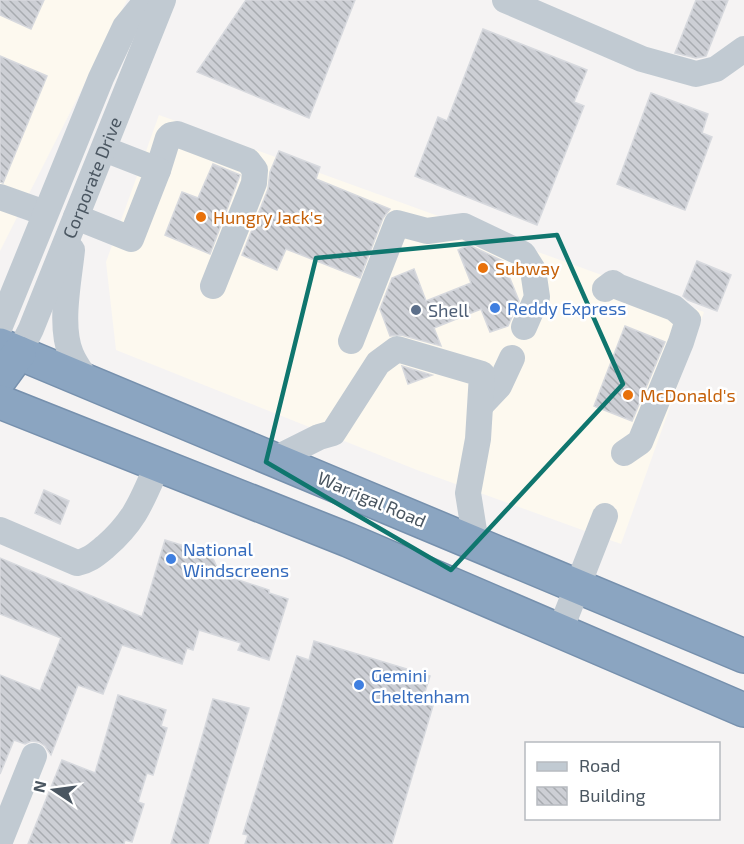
<svg xmlns="http://www.w3.org/2000/svg" width="744" height="844" viewBox="0 0 744 844" font-family="'Exo 2',sans-serif">
	<style>
		.commercial { fill: #fdf9ef }
		.building { fill: url(#building-back-hatch); stroke: #d7d9de; stroke-width: 1.5 }
		.lines { fill: none; stroke-linecap: round; stroke-linejoin: round }
		.highway-casing { stroke: #7690ad; stroke-width: 36 }
		.minor { stroke: #c1cad2; stroke-width: 26 }
		.highway { stroke: #8ba5c1; stroke-width: 33 }
		.marked { fill: none; stroke: #0f766e; stroke-width: 4.5; stroke-linejoin: round }
		.food-dot { fill: #e8710a; stroke: #fff; stroke-width: 2 }
		.shop-dot { fill: #3f7fe0; stroke: #fff; stroke-width: 2 }
		.service-dot { fill: #5c6f8a; stroke: #fff; stroke-width: 2 }
		.labels { text-anchor: middle; dominant-baseline: central; stroke-width: 5; stroke-linejoin: round; paint-order: stroke }
		.street-label { font-size: 18px; fill: #4a5661; stroke: #fff }
		.food-label { font-size: 18px; fill: #c56008; stroke: #fff; text-anchor: start }
		.shop-label { font-size: 18px; fill: #366cbe; stroke: #fff; text-anchor: start }
		.service-label { font-size: 18px; fill: #4e5e75; stroke: #fff; text-anchor: start }
	</style>
	<defs>
		<pattern id="building-back-hatch" width="6" height="6" patternUnits="userSpaceOnUse" patternTransform="scale(1.5)"><rect width="6" height="6" fill="#cdcfd5"/><path d="M-1 5l2 2M0 0l6 6M5-1l2 2" fill="none" stroke="#a8abb0"/></pattern>
	</defs>
	<rect width="100%" height="100%" fill="#f5f3f3"/>
	<!-- commercial -->
	<g class="commercial">
		<polygon points="0,0 127,0 0,251"/>
		<polygon points="159,115 704,312 621,544 417,470 116,350 106,262"/>
	</g>
	<!-- building -->
	<g class="building">
		<polygon points="0,0 44,0 31,29 0,15"/>
		<polygon points="246,0 355,0 309,118 197,72"/>
		<polygon points="696,0 728,0 706,56 696,58 675,53"/>
		<polygon points="483,29 587,70 574,102 584,106 537,225 415,176 438,117 447,121"/>
		<polygon points="0,56 47,76 3,183 0,182"/>
		<polygon points="651,93 708,114 702,133 712,137 685,210 617,184"/>
		<polygon points="279,151 320,167 316,179 390,209 383,218 360,278 286,249 277,270 242,255 268,189 270,172"/>
		<polygon points="213,164 240,175 210,254 165,235 182,192 198,198"/>
		<polygon points="469,245 503,261 519,301 508,326 490,332 481,309 434,328 441,346 401,335 390,336 380,309 392,278 414,269 426,301 471,283 458,250"/>
		<polygon points="697,261 731,275 717,311 688,300 683,296"/>
		<polygon points="625,326 665,342 632,421 594,406"/>
		<polygon points="402,366 432,375 408,384"/>
		<polygon points="44,490 69,501 60,524 35,513"/>
		<polygon points="165,540 211,554 220,574 269,590 269,593 288,599 269,660 238,650 241,643 199,630 193,650 187,648 182,664 122,645 103,694 78,685 51,755 45,746 39,742 31,741 25,744 14,740 0,774 0,675 40,691 61,638 0,614 0,558 142,617"/>
		<polygon points="314,641 430,676 424,695 435,699 392,844 245,844 248,835 243,834 297,656 309,660"/>
		<polygon points="118,695 166,710 161,726 167,728 153,775 147,773 138,802 144,804 132,842 125,840 124,844 28,844 62,760 95,773"/>
		<polygon points="213,699 249,708 208,844 171,844"/>
	</g>
	<g class="lines">
		<!-- highway casing -->
		<g class="highway-casing">
			<g id="highway">
				<polyline points="0,345 744,656"/>
				<polyline points="0,379 19,353"/>
				<polyline points="0,402 348,540 744,710"/>
			</g>
		</g>
		<!-- minor -->
		<g class="minor">
			<polyline points="505,0 642,59 696,74 716,69 744,49"/>
			<polyline points="158,170 168,138 171,135 177,134 248,161 255,170 254,183 213,286"/>
			<polyline points="0,197 45,213"/>
			<polyline points="76,217 131,239 158,170 104,149"/>
			<path d="M72,250c-3,30 -13,76 -1,104 4,10 11,19 17,28"/>
			<polyline points="605,289 613,283 619,287 674,308 688,320 681,342 640,442 624,453"/>
			<polyline points="0,326 101,78 125,27 147,0"/>
			<polyline points="351,341 397,223 427,231 464,226 523,254 533,270 537,297 524,327"/>
			<path id="s1" d="M19,353l12,-24 132,-329"/>
			<polyline points="481,405 499,386 512,358"/>
			<polyline points="275,459 319,437 333,433 378,363 397,349 482,374 478,439 468,493 476,543"/>
			<path d="M0,530l77,33c13,-3 18,-8 28,-16 31,-27 37,-47 53,-83"/>
			<polyline points="560,631 605,516"/>
			<polyline points="0,841 34,756"/>
		</g>
		<!-- highway -->
		<use href="#highway" class="highway"/>
	</g>
	<!-- marked area -->
	<path class="marked" d="M557,235l66,149 -172,186 -185,-108 50,-204z"/>
	<!-- markers -->
	<g class="food-dot">
		<circle cx="201" cy="217" r="6"/>
		<circle cx="483" cy="268" r="6"/>
		<circle cx="628" cy="395" r="6"/>
	</g>
	<g class="shop-dot">
		<circle cx="495" cy="308" r="6"/>
		<circle cx="171" cy="559" r="6"/>
		<circle cx="359" cy="685" r="6"/>
	</g>
	<circle class="service-dot" cx="416" cy="310" r="6"/>
	<g class="labels">
		<!-- street labels -->
		<g class="street-label">
			<text stroke="none"><textPath href="#s1" startOffset="190">Corporate Drive</textPath></text>
			<text transform="translate(372 499) rotate(23)">Warrigal Road</text>
		</g>
		<!-- food labels -->
		<g class="food-label">
			<text x="213" y="217">Hungry Jack's</text>
			<text x="495" y="268">Subway</text>
			<text x="640" y="395">McDonald's</text>
		</g>
		<!-- shop labels -->
		<g class="shop-label">
			<text x="507" y="308">Reddy Express</text>
			<text x="183" y="549">National<tspan x="183" dy="21">Windscreens</tspan></text>
			<text x="371" y="675">Gemini<tspan x="371" dy="21">Cheltenham</tspan></text>
		</g>
		<!-- service labels -->
		<g class="service-label">
			<text x="428" y="310">Shell</text>
		</g>
	</g>
	<!-- legend -->
	<rect x="525" y="742" width="195" height="78" fill="#ffffff" stroke="#b7bbc0" stroke-width="1.5"/>
	<rect x="537" y="762" width="30" height="9" fill="#c1cad2" stroke="#b7bbc0" stroke-width="1.5"/>
	<text x="579" y="772" font-size="18" fill="#4a5661">Road</text>
	<rect x="537" y="787" width="30" height="18" fill="url(#building-back-hatch)" stroke="#b7bbc0" stroke-width="1.5"/>
	<text x="579" y="802" font-size="18" fill="#4a5661">Building</text>
	<!-- north arrow -->
	<g transform="translate(54 790) rotate(283)" stroke="#ffffff" stroke-width="4.5" paint-order="stroke">
	<path d="M0-4.5L10 22L0 15L-10 22Z" fill="#4a5661"/>
	<text y="-9" font-size="16" font-weight="bold" text-anchor="middle" fill="#4a5661">N</text>
	</g>
</svg>
